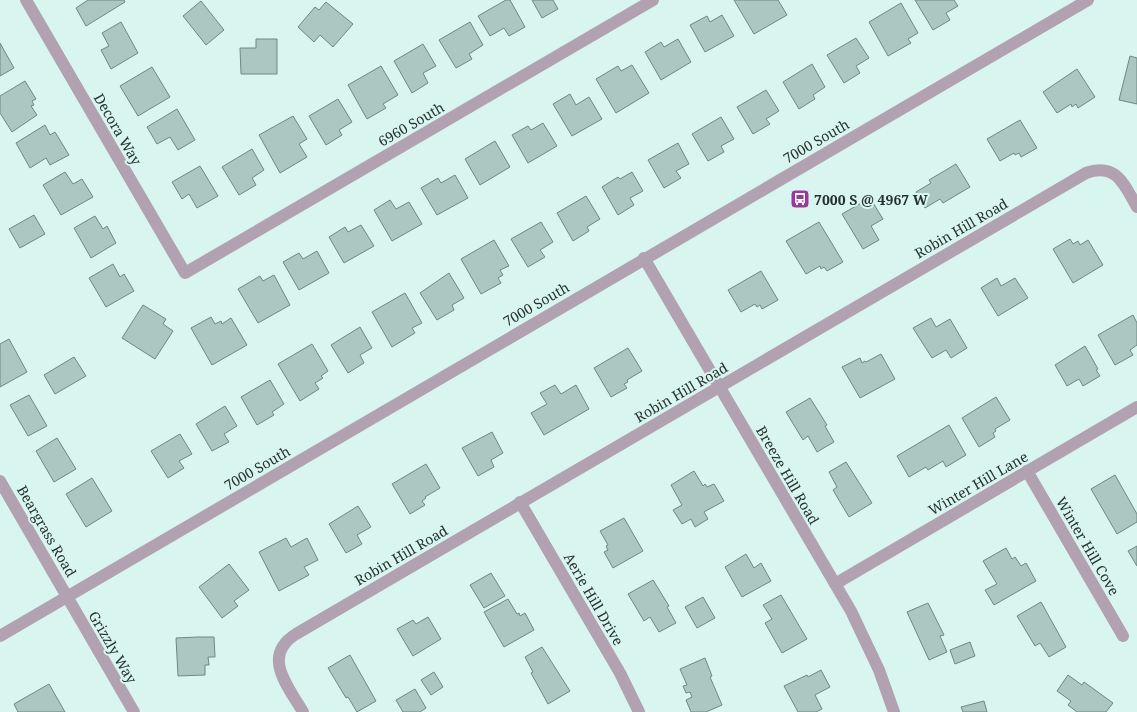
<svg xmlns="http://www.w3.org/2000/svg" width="1137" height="712" viewBox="0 0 1137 712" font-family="'Noto Serif',serif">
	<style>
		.building { fill: #abc7c2; stroke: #6e8883 }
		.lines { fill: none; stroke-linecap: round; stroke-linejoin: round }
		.minor { stroke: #b2a2b1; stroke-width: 12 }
		.labels { text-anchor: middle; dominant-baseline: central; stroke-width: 4; stroke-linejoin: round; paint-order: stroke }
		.street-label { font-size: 14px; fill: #273230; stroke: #d8f5f0 }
		.poi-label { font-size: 14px; font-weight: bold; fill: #273230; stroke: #d8f5f0; text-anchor: start }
	</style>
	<rect width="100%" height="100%" fill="#d8f5f0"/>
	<!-- building -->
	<g class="building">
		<polygon points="88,0 124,0 125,2 86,26 76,8"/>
		<polygon points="506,0 510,0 525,27 509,36 504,28 490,36 478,16"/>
		<polygon points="532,0 553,0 558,9 542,18"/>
		<polygon points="734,0 778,0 787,15 754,34"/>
		<polygon points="915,0 954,0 958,6 946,13 950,20 933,30"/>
		<polygon points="201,1 224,30 206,45 183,16"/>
		<polygon points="326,2 353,24 333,47 320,35 314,42 298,27 315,7 319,10"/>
		<polygon points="901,3 918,33 908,39 911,43 888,56 869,22"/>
		<polygon points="722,15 734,36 705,52 690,25 707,16 710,22"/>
		<polygon points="121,22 138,53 111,69 101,50 109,46 102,33"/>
		<polygon points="470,22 483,45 469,54 472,59 456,68 439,40"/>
		<polygon points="856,38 869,58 856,66 860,73 844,83 827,55"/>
		<polygon points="256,39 277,39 277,74 241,74 240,48 256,48"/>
		<polygon points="678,39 691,62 661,80 645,52 661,42 664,47"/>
		<polygon points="0,43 14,68 0,76"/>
		<polygon points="423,44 436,66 423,73 428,83 412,93 394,61"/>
		<polygon points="1130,56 1137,58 1137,104 1119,100"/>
		<polygon points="812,64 825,87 813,95 815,99 799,109 783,82"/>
		<polygon points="632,65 649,93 616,113 596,79 618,66 621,71"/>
		<polygon points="381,66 398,95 383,104 386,108 367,119 348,85"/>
		<polygon points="152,67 170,97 138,116 120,86"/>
		<polygon points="1077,69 1095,97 1078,108 1076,104 1072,107 1071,104 1057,113 1043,92"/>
		<polygon points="25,81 36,99 32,101 34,105 31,106 37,115 12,132 0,113 0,96"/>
		<polygon points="766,90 779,111 766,119 770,124 753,134 737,107"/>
		<polygon points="570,94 576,105 589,97 602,119 572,136 553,104"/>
		<polygon points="338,99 352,122 339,130 342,135 326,145 309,116"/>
		<polygon points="177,109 195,140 178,150 170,137 157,144 147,127"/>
		<polygon points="293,116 307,139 299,144 307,157 280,173 259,135"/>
		<polygon points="721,117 734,139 721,146 724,152 708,161 692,134"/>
		<polygon points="1020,120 1037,148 1021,157 1019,153 1015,155 1014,153 1000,161 987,139"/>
		<polygon points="543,123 557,146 528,163 512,135 528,126 531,130"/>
		<polygon points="45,125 50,135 55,132 69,155 50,165 46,158 30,168 16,143"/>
		<polygon points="495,141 510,167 480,185 465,159"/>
		<polygon points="678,143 689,164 676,171 681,178 664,188 648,160"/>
		<polygon points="252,149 264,170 252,178 256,185 239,195 222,167"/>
		<polygon points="956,164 970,187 943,203 940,199 925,208 916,192 931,183 929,180"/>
		<polygon points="200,166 218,196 197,208 189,194 182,199 172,182"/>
		<polygon points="65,172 73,184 82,179 93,197 61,215 43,185"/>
		<polygon points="632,172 643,191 630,198 634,205 618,215 602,187 618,177 620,179"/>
		<polygon points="455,175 468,198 437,215 421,188 438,178 441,183"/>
		<polygon points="586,196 600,219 587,227 589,231 573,241 557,213"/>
		<polygon points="870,198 883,219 871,226 879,240 863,249 842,214"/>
		<polygon points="390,200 396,209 409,202 422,224 392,241 374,210"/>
		<polygon points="34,215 45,234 20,248 9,229"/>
		<polygon points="95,216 103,229 107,226 116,243 91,258 74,228"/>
		<polygon points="541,222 553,242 540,250 545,257 528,267 511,239"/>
		<polygon points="819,222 843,262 827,271 824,267 821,269 820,266 806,274 786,241"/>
		<polygon points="361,225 374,246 344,263 329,237 345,227 348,232"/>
		<polygon points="1070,239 1073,244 1078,241 1080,245 1088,240 1103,265 1073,283 1053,249"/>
		<polygon points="494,240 509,266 500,270 503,275 498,278 501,283 481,294 461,259"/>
		<polygon points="317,251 329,273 299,290 283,262 299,253 303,259"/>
		<polygon points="113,264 120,277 124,274 134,291 106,307 89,278"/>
		<polygon points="761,271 778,300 762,309 760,305 757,307 755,304 741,312 728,290"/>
		<polygon points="449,273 464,298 452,305 454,310 437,320 420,293"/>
		<polygon points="274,275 290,305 258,323 238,289 260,276 263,281"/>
		<polygon points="997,278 1001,286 1015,278 1028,298 998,316 981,288"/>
		<polygon points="405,293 422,323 412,328 415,333 392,347 372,312"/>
		<polygon points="143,305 166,319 163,324 173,331 155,359 122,338"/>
		<polygon points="1133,315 1137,323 1137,345 1130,350 1133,355 1115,365 1098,335"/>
		<polygon points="211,317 215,324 221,321 222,324 231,318 247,345 212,365 191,328"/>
		<polygon points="931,318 936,327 950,319 967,348 951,358 946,350 932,358 913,328"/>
		<polygon points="360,327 372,348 360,355 364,363 348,373 331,345"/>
		<polygon points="9,339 27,372 0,387 0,344"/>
		<polygon points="312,344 328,371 321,376 323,378 315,383 319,389 300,401 278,364"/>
		<polygon points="1085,346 1098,369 1096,370 1100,376 1083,386 1079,379 1067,386 1055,365"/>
		<polygon points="628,348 642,371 627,380 628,382 624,384 627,388 611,397 594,368"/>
		<polygon points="881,354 895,379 860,398 842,367 860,358 862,363 865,361 866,362"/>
		<polygon points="74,357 86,376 55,394 44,375"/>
		<polygon points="270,380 284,404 272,412 274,415 257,425 241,397"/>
		<polygon points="555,385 561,394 576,385 589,409 544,435 531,413 547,404 540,393"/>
		<polygon points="29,395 47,426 28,436 10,405"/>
		<polygon points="996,397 1010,420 995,429 996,431 993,433 995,437 979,447 962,418"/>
		<polygon points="810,398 827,425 825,426 834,442 817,452 808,436 803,440 786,412"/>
		<polygon points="225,406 237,426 224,434 229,442 212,451 196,424"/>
		<polygon points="949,425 966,455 946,467 943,461 928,470 926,467 909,477 897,456"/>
		<polygon points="492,432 503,453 491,460 494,467 478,476 462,448"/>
		<polygon points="180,434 192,454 179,461 184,468 168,478 151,451"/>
		<polygon points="57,438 76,469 54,482 36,451"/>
		<polygon points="846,462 872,503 849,517 833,490 837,487 829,472"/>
		<polygon points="426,464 440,488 425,497 426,498 422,501 425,505 410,514 392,484"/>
		<polygon points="694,471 703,486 705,484 707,487 714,484 724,501 704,512 708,519 695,527 691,519 682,524 673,510 682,505 671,485"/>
		<polygon points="1115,475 1137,514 1137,522 1117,534 1091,489"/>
		<polygon points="92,478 112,511 86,527 66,494"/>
		<polygon points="358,506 371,527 357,535 362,544 346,553 329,524"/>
		<polygon points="624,518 643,551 613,568 604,552 608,550 606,546 608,545 600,531"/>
		<polygon points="286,538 291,547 307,538 318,560 304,567 309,575 279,591 259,552"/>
		<polygon points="1137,546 1137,566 1128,551"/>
		<polygon points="1006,548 1012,559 1015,557 1021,566 1026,563 1036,581 994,605 985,590 997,584 983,561"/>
		<polygon points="746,554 754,568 761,563 771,581 742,597 725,567"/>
		<polygon points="229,564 249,590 234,601 238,606 222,618 199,587"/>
		<polygon points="491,573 505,596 484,608 470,585"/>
		<polygon points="653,580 669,606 667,607 676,623 659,632 650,617 644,621 628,594"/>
		<polygon points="781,595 807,639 782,653 765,623 772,619 763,605"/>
		<polygon points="703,597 715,618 697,628 685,607"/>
		<polygon points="508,599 517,614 519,613 520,616 525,613 534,630 504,647 484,612"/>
		<polygon points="1041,602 1066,647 1049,657 1040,643 1035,646 1017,616"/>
		<polygon points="928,603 944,635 940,636 947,652 929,660 907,612"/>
		<polygon points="428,617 441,639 413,656 397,629 413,620 416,624"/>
		<polygon points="198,637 214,637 215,657 208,657 209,665 205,665 205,675 178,676 176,638"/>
		<polygon points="970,642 975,656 955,664 950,650"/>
		<polygon points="542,647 570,691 548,704 531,673 533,672 525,657"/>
		<polygon points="350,655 376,701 357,712 348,697 346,698 328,668"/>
		<polygon points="705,658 712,676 710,677 722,705 706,712 691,712 686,700 692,697 690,692 686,693 683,686 687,685 680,669"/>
		<polygon points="821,670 830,687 815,695 822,709 816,712 798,712 784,686 807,675 808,677"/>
		<polygon points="434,672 443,687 431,695 421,680"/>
		<polygon points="1068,675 1082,685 1084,682 1113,703 1106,712 1077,712 1068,705 1071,701 1057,691"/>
		<polygon points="49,684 65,712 18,712 14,704"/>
		<polygon points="415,689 426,708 420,712 403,712 396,700"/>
		<polygon points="984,701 987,712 963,712 961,707"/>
	</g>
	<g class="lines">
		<!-- minor -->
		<g class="minor">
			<polyline points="26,0 185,273 653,0"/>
			<polyline points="644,258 851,611 879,670 894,712"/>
			<polyline points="1027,471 1123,636"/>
			<polyline points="0,481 134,712"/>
			<polyline points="520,502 620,673 639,712"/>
			<polyline points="835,584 1137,407"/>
			<polyline points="0,636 1088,0"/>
			<path d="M303,712c-15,-26 -42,-56 -7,-78l790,-461c30,-11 38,11 51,34"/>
		</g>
	</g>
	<!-- icons -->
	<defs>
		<g id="bus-square" transform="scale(1)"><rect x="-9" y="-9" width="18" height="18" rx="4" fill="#9c379c" stroke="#d8f5f0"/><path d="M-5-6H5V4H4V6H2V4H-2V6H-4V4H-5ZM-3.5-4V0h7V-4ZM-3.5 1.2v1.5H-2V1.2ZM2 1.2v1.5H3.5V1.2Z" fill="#fff"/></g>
	</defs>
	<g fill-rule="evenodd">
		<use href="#bus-square" x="800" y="199"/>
	</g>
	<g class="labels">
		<!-- street labels -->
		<g class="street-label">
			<text transform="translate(411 124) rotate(-30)">6960 South</text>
			<text transform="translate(118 129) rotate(60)">Decora Way</text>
			<text transform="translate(816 141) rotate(-30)">7000 South</text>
			<text transform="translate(961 228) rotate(-30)">Robin Hill Road</text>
			<text transform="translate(536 304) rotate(-30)">7000 South</text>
			<text transform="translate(681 392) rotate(-30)">Robin Hill Road</text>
			<text transform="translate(257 468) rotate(-30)">7000 South</text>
			<text transform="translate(788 475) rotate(60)">Breeze Hill Road</text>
			<text transform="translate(978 483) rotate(-30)">Winter Hill Lane</text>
			<text transform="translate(47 531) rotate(60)">Beargrass Road</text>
			<text transform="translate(1088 546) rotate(60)">Winter Hill Cove</text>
			<text transform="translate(401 555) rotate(-30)">Robin Hill Road</text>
			<text transform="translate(594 599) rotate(60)">Aerie Hill Drive</text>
			<text transform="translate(113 647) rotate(60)">Grizzly Way</text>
		</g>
		<!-- poi labels -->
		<g class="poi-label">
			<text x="814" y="199">7000 S @ 4967 W</text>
		</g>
	</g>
</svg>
